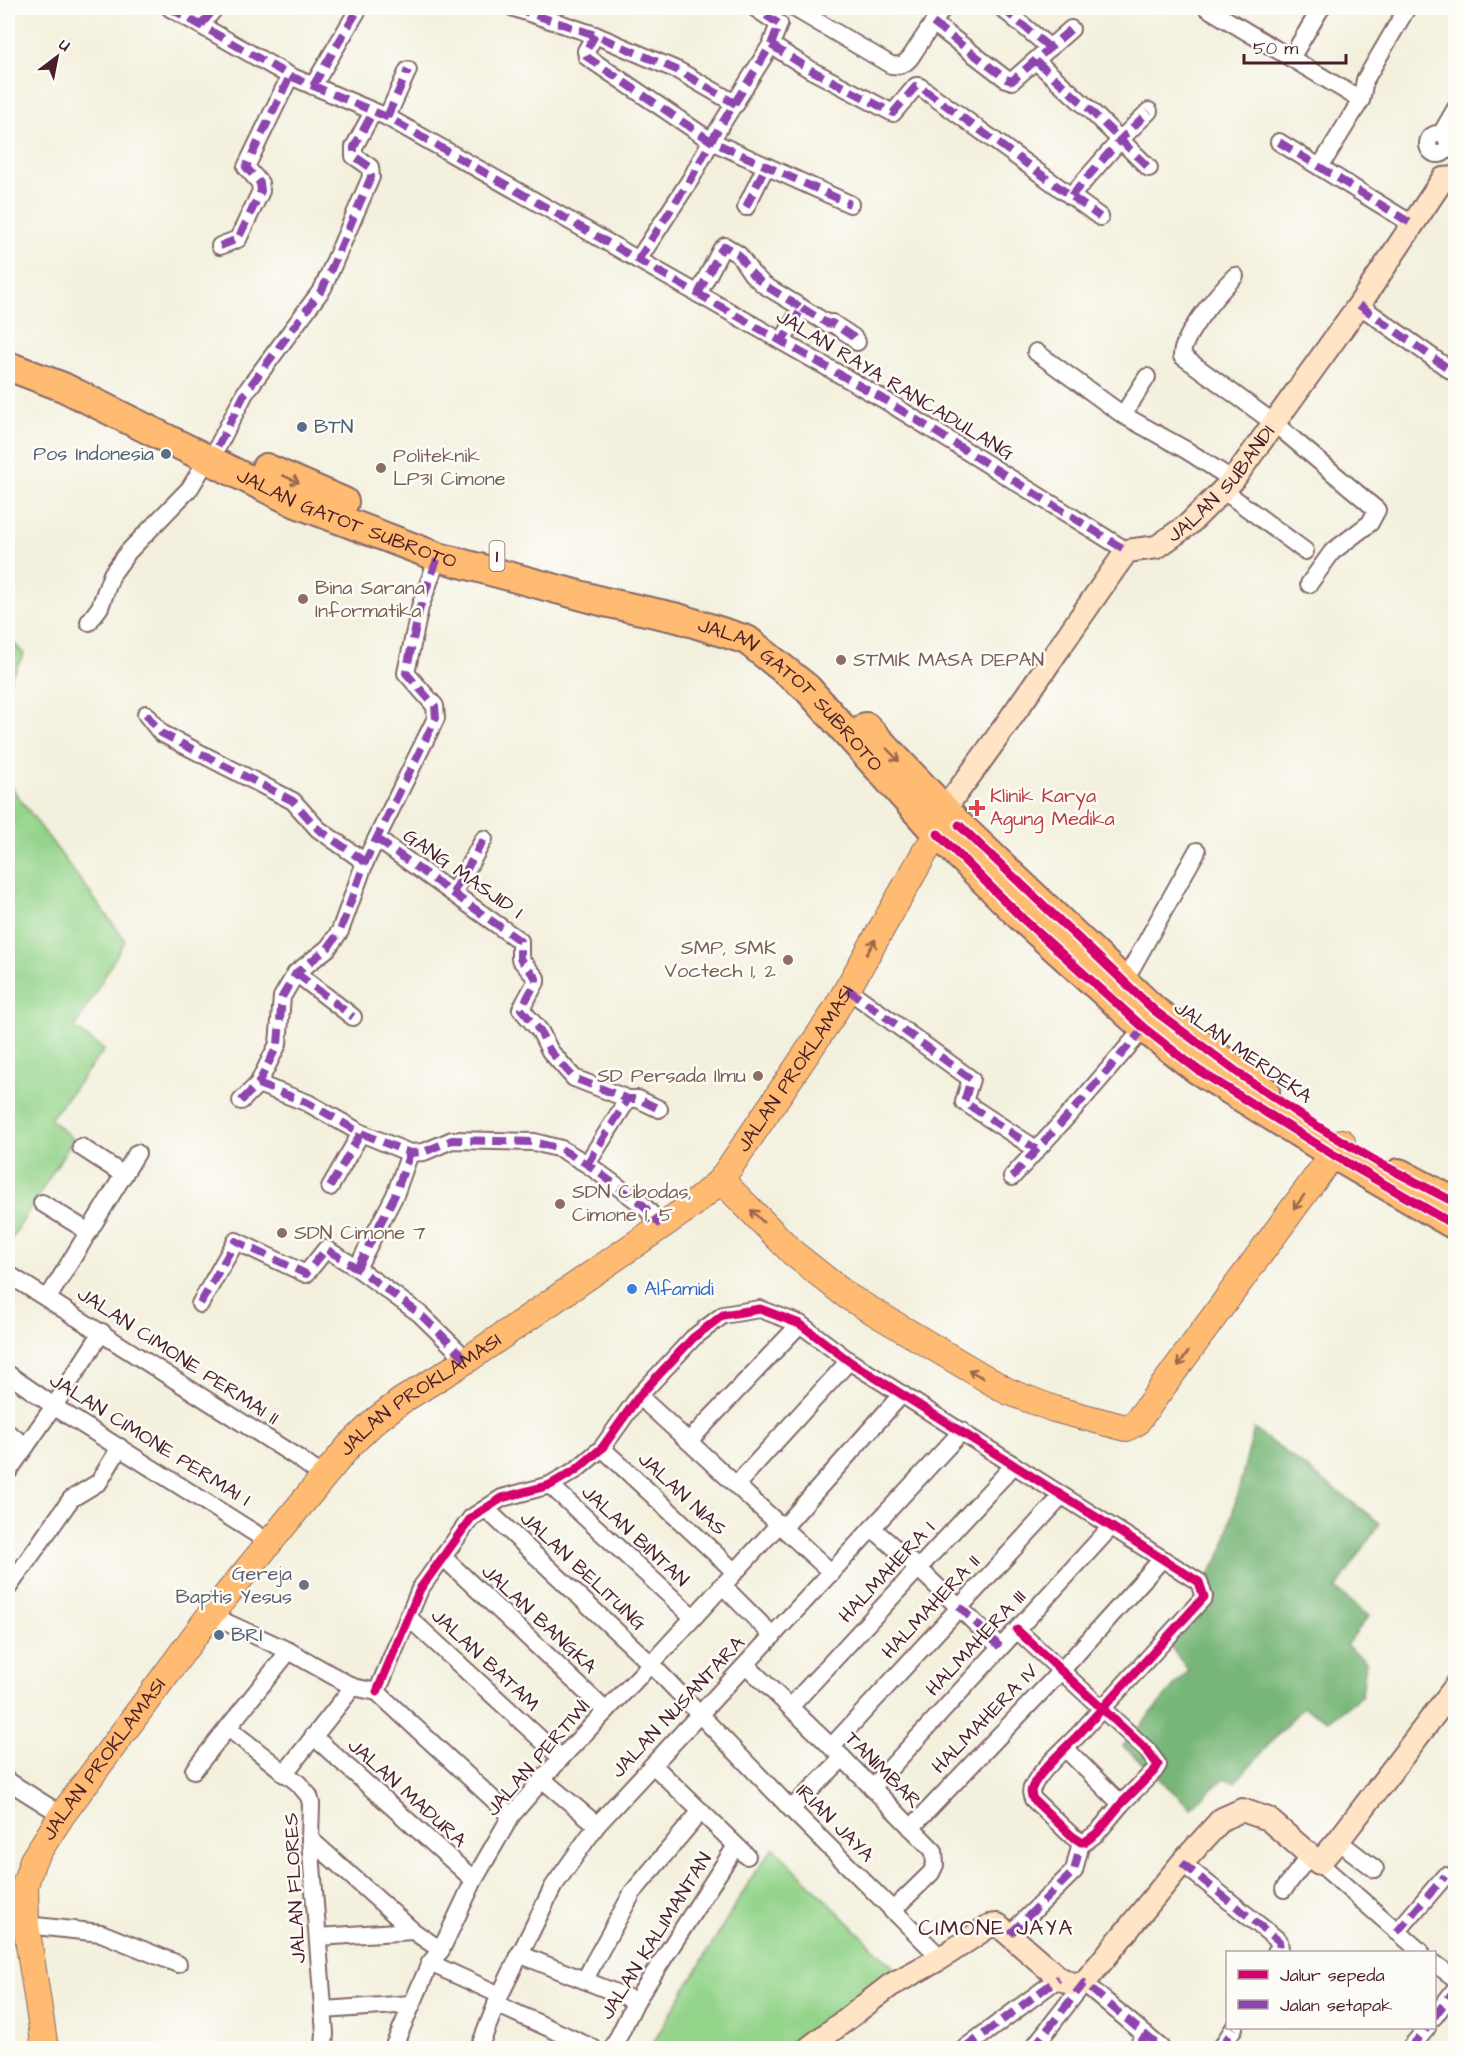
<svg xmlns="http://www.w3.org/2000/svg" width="1463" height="2056" viewBox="0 0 1463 2056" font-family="'Architects Daughter',sans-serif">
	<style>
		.green { fill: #94d48b; stroke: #6f7a5b; stroke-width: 1.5 }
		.forest { fill: #77b677; stroke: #606a51; stroke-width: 1.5 }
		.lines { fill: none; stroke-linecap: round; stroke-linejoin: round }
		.street-casing { stroke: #856869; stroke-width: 20 }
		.secondary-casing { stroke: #856869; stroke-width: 26 }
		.primary-casing { stroke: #856869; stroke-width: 28 }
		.highway-casing { stroke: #856869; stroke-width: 32 }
		.street { stroke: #fff; stroke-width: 16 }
		.secondary { stroke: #ffe4c6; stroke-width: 22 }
		.primary { stroke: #ffbb71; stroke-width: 26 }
		.highway { stroke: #ffbb71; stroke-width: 28 }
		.quiet { stroke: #8e44ad; stroke-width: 8; stroke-dasharray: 15 8; stroke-linecap: butt }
		.cycleway-casing { stroke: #fdfcf7; stroke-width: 13 }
		.cycleway { stroke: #d6006c; stroke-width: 9 }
		.oneway { stroke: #9b654a }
		.service-dot { fill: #5c6f8a; stroke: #fdfcf7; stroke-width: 2 }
		.education-dot { fill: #8d6e63; stroke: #fdfcf7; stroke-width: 2 }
		.health-dot { fill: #e0444e; stroke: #fdfcf7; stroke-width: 2 }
		.shop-dot { fill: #3f7fe0; stroke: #fdfcf7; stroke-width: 2 }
		.worship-dot { fill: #6b7280; stroke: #fdfcf7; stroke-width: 2 }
		.labels { text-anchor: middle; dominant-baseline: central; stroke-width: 5; stroke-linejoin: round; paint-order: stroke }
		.shield { fill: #fdfcf7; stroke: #806168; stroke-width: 1.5 }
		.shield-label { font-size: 18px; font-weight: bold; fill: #4a1f2b }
		.street-label { font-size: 20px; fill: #4a1f2b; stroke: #fdfcf7 }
		.service-label { font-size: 20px; fill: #4e5e75; stroke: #fdfcf7; text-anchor: start }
		.education-label { font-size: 20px; fill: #785e54; stroke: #fdfcf7; text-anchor: start }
		.health-label { font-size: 20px; fill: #be3a42; stroke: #fdfcf7; text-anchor: start }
		.shop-label { font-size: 20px; fill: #366cbe; stroke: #fdfcf7; text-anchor: start }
		.worship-label { font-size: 20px; fill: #5b616d; stroke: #fdfcf7; text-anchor: end }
		.quarter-label { font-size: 22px; letter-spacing: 1.5px; fill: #4a1f2b; stroke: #fdfcf7 }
	</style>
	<rect width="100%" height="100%" fill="#fdfcf7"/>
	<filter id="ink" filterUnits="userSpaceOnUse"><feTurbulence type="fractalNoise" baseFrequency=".0167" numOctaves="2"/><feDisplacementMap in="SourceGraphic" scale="12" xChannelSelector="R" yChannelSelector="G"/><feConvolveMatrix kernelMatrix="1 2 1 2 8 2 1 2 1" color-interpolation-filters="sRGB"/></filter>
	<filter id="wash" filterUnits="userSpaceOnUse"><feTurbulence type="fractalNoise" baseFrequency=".008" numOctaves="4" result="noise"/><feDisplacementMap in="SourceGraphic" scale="24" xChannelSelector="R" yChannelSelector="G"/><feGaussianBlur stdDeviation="1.35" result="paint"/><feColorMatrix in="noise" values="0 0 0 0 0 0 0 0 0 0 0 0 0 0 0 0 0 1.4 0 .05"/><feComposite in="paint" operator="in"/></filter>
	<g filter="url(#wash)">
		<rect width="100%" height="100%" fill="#f3f0dd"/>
		<!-- green -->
		<g class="green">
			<polygon points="8,637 24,654 8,683"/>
			<polygon points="8,783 125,940 75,1028 104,1050 50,1119 73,1139 8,1245"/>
			<polygon points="774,1848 895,1969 796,2048 650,2048 755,1872"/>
		</g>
		<!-- forest -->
		<polygon class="forest" points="1254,1429 1380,1523 1336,1589 1369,1616 1346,1645 1366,1661 1362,1695 1328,1721 1303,1707 1235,1782 1224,1778 1191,1808 1123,1746 1188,1670 1170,1646 1223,1550"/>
	</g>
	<g filter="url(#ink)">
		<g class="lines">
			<!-- street casing -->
			<g class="street-casing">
				<g id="street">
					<polyline points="170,8 290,76 387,117 883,399 1127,551"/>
					<polyline points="514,8 595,35 679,71 736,104"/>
					<path d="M794,8l97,57c9,1 13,0 19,-7l33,-50"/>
					<polyline points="1002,8 1050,48"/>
					<polyline points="1207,8 1361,100"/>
					<polyline points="933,23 1006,79 1012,81 1071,29"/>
					<polyline points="201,25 215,8"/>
					<polyline points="595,35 586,51 587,57 711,141 850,204"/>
					<polyline points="771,45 811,70 893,113 916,86 919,86 1100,217"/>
					<polyline points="1291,58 1321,8"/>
					<polyline points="1036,61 1091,111 1149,168"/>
					<polyline points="313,86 359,8"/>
					<polyline points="387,117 408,70"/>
					<circle cx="1438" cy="144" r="10"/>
					<polyline points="1441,134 1456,108"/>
					<polyline points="1279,142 1412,224"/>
					<polyline points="1323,162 1361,100 1365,80 1407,8"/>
					<polyline points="1071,196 1121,139 1149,111"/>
					<polyline points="746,207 766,166"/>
					<polyline points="220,246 238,239 261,191 260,183 246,167 290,76"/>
					<polyline points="638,260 692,177 711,141 771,45 779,24 755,8"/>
					<path d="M1235,276c-15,15 -53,59 -53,80l92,67 103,87 -7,13 -38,29 -23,32"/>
					<polyline points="698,294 721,250 725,246 739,255 752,274 764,285 802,308 782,341"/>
					<polyline points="1359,305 1456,374"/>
					<polyline points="802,308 828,324 832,323 853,337 857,342"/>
					<polyline points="1036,352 1123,415 1186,450 1233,480"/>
					<polyline points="1123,415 1147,377"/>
					<polyline points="218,446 245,393 323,288 371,177 370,167 354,156 354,147 373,112"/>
					<polyline points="1224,491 1305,551"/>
					<polyline points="89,622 100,607 112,574 128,552 190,488 207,460"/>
					<polyline points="146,714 161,733 293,801 318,829 365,862"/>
					<polyline points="377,839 520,941 520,959 536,978 536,982 521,1009 540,1031 550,1051 574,1078 628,1099 638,1099 659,1109"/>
					<polyline points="453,893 484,839"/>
					<polyline points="296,973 353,1017"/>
					<polyline points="1125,980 1197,851"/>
					<polyline points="847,989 971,1079 964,1102 1036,1149"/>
					<polyline points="258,1084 308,1103 361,1133 410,1153 424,1152 452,1140 534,1142 561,1149 587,1164 643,1205 661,1225"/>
					<polyline points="241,1101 258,1084 278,1044 282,997 296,973 328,948 340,931 365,862 436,718 435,706 406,673 420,607 438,557"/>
					<polyline points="81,1147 124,1175"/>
					<polyline points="587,1164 628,1099"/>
					<polyline points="1012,1177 1083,1099 1144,1028"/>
					<polyline points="330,1187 361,1133"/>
					<polyline points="42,1203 89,1232"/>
					<polyline points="357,1268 395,1195 410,1153"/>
					<polyline points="8,1274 298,1458 324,1477"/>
					<polyline points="48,1298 137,1153"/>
					<polyline points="200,1304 236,1241 306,1274 326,1249 357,1268 420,1314 467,1360"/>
					<polyline points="8,1374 61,1411 269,1542"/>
					<polyline points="639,1396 832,1573"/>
					<polyline points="8,1433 26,1446"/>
					<polyline points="689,1441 800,1324"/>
					<polyline points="602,1448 734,1571"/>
					<polyline points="8,1472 54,1406 102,1332"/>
					<polyline points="737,1484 849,1361"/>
					<polyline points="550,1485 693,1617"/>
					<polyline points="486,1509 651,1664 791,1809 941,1958"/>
					<polyline points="784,1527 902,1394"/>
					<polyline points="872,1528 919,1569 1000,1647"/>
					<polyline points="443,1557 606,1711"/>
					<polyline points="722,1585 773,1636"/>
					<polyline points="8,1588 71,1499 99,1482 120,1447"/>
					<polyline points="210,1615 289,1651 353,1687 377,1692 511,1816"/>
					<polyline points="408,1617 561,1758"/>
					<polyline points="746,1665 843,1758 934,1851 935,1865 931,1873 892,1911"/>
					<path d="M377,1692l43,-103 51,-71 31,-20 48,-13 26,-15 26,-22 37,-52 54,-58 30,-23 37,-6 40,15 49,37 350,221 5,15c-42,46 -83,91 -125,137 -13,14 -39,36 -46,52 -3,5 -2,8 0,13l39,37 9,6h4l12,-9 24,-29 34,-34 3,-5 -11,-15 -130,-120"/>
					<polyline points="790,1707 1014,1465"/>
					<polyline points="228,1728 298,1783 309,1796 311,1804 310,1839 325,2033 324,2048"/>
					<polyline points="313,1736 474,1880"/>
					<polyline points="831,1747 1062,1496"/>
					<polyline points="1066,1749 1121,1804"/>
					<polyline points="653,1765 747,1856"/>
					<polyline points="194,1770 289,1651"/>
					<polyline points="284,1774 353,1687"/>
					<polyline points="542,1779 597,1825"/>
					<polyline points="8,1781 62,1815"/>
					<polyline points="872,1788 1111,1527"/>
					<polyline points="791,1809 843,1758"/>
					<polyline points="911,1828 1061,1671 1162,1559"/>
					<polyline points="310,1839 413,1931 441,1950"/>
					<polyline points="1338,1841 1375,1869"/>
					<polyline points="1182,1863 1279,1941 1280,1949 1276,1952"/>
					<polyline points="1319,1863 1421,1952"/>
					<polyline points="1284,1889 1310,1855"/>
					<polyline points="26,1925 101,1933 178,1964"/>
					<polyline points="1397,1932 1445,1876"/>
					<polyline points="1010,1934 1074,1871 1081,1842"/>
					<polyline points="318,1937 413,1931"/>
					<polyline points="519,1954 636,2001"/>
					<polyline points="430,1963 500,1995"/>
					<polyline points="1434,1963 1456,1979"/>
					<polyline points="585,1980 594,1962 633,1892 701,1811"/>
					<polyline points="496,2004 593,2048"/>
					<polyline points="323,2010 411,2004"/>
					<polyline points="1434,2017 1456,1988"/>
					<polyline points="393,2048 430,1963 441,1950 474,1880 511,1816 561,1758 651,1664 780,1523"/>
					<polyline points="479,2048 500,1995 553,1887 597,1825 962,1431"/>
					<polyline points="613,2048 636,2001 736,1846"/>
					<polyline points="965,2048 1059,1978"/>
					<polyline points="1033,2048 1084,1983 1161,2048"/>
					<polyline points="1136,2048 1146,2035"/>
					<polyline points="1221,2048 1234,2028"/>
					<polyline points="1410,2048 1427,2028"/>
				</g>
			</g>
			<!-- secondary casing -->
			<g class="secondary-casing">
				<g id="secondary">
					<path id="s1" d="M934,822c69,-87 128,-181 193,-271l30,-4 32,-23 44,-44 126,-175 84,-126 13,-1"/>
					<polyline points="809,2048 891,1985 941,1958 989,1926 998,1925 1059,1978 1072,1984 1084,1983 1182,1863 1222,1819 1242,1810 1268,1819 1319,1863 1338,1841 1456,1686"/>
				</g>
			</g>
			<!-- primary casing -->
			<g class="primary-casing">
				<g id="primary">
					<polyline points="721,1180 793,1253 847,1296 1007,1391 1054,1409 1126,1428 1136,1423 1342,1142"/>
					<path id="s2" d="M45,2048l-19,-123 -1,-40 8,-25 29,-45 148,-200 139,-169 27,-26 25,-19 66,-41 225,-155 29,-25 111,-164 93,-164 24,-33"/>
				</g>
			</g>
			<!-- highway casing -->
			<g class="highway-casing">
				<g id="highway">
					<path id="s3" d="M8,366l55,21 233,116 142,54 167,45 73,16 69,22 60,48 123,138 92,92 122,110 54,42 136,85 122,71"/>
					<polyline points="266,468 344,502"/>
					<polyline points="866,727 959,825 1155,1011 1265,1091"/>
					<polyline points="1399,1173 1456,1203"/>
				</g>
			</g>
			<!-- street -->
			<use href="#street" class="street"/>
			<!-- secondary -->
			<use href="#secondary" class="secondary"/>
			<!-- primary -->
			<use href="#primary" class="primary"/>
			<!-- highway -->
			<use href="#highway" class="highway"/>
			<!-- quiet -->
			<g class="quiet">
				<polyline points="170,8 290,76 387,117 883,399 1127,551"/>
				<polyline points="514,8 595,35 679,71 736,104"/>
				<polyline points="1002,8 1050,48"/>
				<polyline points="933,23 1006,79 1012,81 1071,29"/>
				<polyline points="201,25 215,8"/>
				<polyline points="595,35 586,51 587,57 711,141 850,204"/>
				<polyline points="771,45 811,70 893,113 916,86 919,86 1100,217"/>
				<polyline points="1036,61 1091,111 1149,168"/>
				<polyline points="313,86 359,8"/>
				<polyline points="387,117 408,70"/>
				<polyline points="1279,142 1412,224"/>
				<polyline points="1071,196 1121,139 1149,111"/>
				<polyline points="746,207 766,166"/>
				<polyline points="220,246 238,239 261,191 260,183 246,167 290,76"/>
				<polyline points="638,260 692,177 711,141 771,45 779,24 755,8"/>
				<polyline points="698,294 721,250 725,246 739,255 752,274 764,285 802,308 782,341"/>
				<polyline points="1359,305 1456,374"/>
				<polyline points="802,308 828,324 832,323 853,337 857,342"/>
				<polyline points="218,446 245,393 323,288 371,177 370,167 354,156 354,147 373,112"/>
				<polyline points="146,714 161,733 293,801 318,829 365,862"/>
				<polyline points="377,839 520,941 520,959 536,978 536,982 521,1009 540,1031 550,1051 574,1078 628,1099 638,1099 659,1109"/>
				<polyline points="453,893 484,839"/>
				<polyline points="296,973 353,1017"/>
				<polyline points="847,989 971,1079 964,1102 1036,1149"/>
				<polyline points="258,1084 308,1103 361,1133 410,1153 424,1152 452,1140 534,1142 561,1149 587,1164 643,1205 661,1225"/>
				<polyline points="241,1101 258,1084 278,1044 282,997 296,973 328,948 340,931 365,862 436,718 435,706 406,673 420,607 438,557"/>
				<polyline points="587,1164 628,1099"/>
				<polyline points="1012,1177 1083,1099 1144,1028"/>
				<polyline points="330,1187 361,1133"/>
				<polyline points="357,1268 395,1195 410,1153"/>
				<polyline points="200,1304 236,1241 306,1274 326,1249 357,1268 420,1314 467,1360"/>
				<polyline points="959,1606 1000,1647"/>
				<polyline points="1182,1863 1279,1941 1280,1949 1276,1952"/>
				<polyline points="1397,1932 1445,1876"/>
				<polyline points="1010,1934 1074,1871 1081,1842"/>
				<polyline points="1454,1977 1456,1975"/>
				<polyline points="1434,2017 1456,1988"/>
				<polyline points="965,2048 1059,1978"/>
				<polyline points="1033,2048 1084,1983 1161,2048"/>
				<polyline points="1136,2048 1146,2035"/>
				<polyline points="1221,2048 1234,2028"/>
				<polyline points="1410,2048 1427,2028"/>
			</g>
			<!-- cycleway casing -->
			<g class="cycleway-casing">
				<g id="cycleway">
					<polyline points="959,825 1155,1011 1241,1075 1312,1123 1379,1163 1456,1203"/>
					<polyline points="938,834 1022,918 1144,1028 1198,1070 1334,1155 1456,1226"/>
					<path d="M377,1692l43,-103 51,-71 31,-20 48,-13 26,-15 26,-22 37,-52 54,-58 30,-23 37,-6 40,15 49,37 350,221 5,15c-42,46 -83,91 -125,137 -13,14 -39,36 -46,52 -3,5 -2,8 0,13l39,37 9,6h4l12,-9 24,-29 34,-34 3,-5 -11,-15 -130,-120"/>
				</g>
			</g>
			<!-- cycleway -->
			<use href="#cycleway" class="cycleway"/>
		</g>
		<!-- one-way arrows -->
		<defs><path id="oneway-shaft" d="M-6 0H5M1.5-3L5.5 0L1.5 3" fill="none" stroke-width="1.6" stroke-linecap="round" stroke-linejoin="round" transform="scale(1.5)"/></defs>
		<g class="oneway">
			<use href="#oneway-shaft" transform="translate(291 479) rotate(24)"/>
			<use href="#oneway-shaft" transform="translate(893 755) rotate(46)"/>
			<use href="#oneway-shaft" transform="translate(871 947) rotate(-60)"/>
			<use href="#oneway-shaft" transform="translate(1299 1202) rotate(126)"/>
			<use href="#oneway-shaft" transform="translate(757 1216) rotate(-135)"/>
			<use href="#oneway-shaft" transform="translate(1183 1359) rotate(126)"/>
			<use href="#oneway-shaft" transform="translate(976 1374) rotate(-151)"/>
		</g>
	</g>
	<!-- markers -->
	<g class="service-dot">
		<circle cx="302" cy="427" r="6"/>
		<circle cx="166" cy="454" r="6"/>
		<circle cx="219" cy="1635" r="6"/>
	</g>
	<g class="education-dot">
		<circle cx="381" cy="468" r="6"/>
		<circle cx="303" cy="599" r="6"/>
		<circle cx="841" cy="660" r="6"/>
		<circle cx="788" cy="960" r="6"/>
		<circle cx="758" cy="1076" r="6"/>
		<circle cx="560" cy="1204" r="6"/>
		<circle cx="282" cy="1233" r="6"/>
	</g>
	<path class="health-dot" d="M974 799h6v6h6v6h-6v6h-6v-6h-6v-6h6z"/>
	<circle class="shop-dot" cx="632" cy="1289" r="6"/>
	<circle class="worship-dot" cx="304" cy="1585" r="6"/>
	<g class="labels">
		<!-- shield labels -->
		<rect class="shield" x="489.5" y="541" width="15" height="30" rx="4.5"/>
		<g class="shield-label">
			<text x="497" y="556">1</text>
		</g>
		<!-- street labels -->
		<g class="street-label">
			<text transform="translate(895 385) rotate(31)">JALAN RAYA RANCADULANG</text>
			<text stroke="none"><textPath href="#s1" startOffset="454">JALAN SUBANDI</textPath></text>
			<text stroke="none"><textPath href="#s3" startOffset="372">JALAN GATOT SUBROTO</textPath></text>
			<text stroke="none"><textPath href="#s3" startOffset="858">JALAN GATOT SUBROTO</textPath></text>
			<text transform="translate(463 874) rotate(35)">GANG MASJID I</text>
			<text transform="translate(1243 1052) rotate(35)">JALAN MERDEKA</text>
			<text stroke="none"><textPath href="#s2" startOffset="1304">JALAN PROKLAMASI</textPath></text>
			<text transform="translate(178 1356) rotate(33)">JALAN CIMONE PERMAI II</text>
			<text stroke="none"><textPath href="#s2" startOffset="800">JALAN PROKLAMASI</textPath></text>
			<text transform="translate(150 1440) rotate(32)">JALAN CIMONE PERMAI I</text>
			<text transform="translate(682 1494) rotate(43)">JALAN NIAS</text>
			<text transform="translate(635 1536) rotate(43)">JALAN BINTAN</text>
			<text transform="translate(583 1571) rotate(43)">JALAN BELITUNG</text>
			<text transform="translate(887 1572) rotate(-47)">HALMAHERA I</text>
			<text transform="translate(931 1607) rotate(-47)">HALMAHERA II</text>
			<text transform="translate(539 1619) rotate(43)">JALAN BANGKA</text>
			<text transform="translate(976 1643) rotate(-47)">HALMAHERA III</text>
			<text transform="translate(485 1660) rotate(43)">JALAN BATAM</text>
			<text transform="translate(678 1707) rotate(-47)">JALAN NUSANTARA</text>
			<text transform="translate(985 1719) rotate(-46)">HALMAHERA IV</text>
			<text transform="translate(538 1758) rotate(-49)">JALAN PERTIWI</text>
			<text stroke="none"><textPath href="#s2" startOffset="314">JALAN PROKLAMASI</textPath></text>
			<text transform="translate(883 1770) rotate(45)">TANIMBAR</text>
			<text transform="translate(407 1793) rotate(42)">JALAN MADURA</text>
			<text transform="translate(835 1823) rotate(45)">IRIAN JAYA</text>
			<text transform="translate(295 1888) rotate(-93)">JALAN FLORES</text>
			<text transform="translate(656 1936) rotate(-58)">JALAN KALIMANTAN</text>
		</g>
		<!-- service labels -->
		<g class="service-label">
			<text x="314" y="427">BTN</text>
			<text x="154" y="454" text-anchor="end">Pos Indonesia</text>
			<text x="231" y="1635">BRI</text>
		</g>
		<!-- education labels -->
		<g class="education-label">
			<text x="393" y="456">Politeknik<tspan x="393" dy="23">LP3I Cimone</tspan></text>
			<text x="315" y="588">Bina Sarana<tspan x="315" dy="23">Informatika</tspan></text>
			<text x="853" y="660">STMIK MASA DEPAN</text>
			<text x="776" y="948" text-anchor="end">SMP, SMK<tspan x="776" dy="23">Voctech 1, 2</tspan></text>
			<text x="746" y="1076" text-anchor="end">SD Persada Ilmu</text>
			<text x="572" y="1192">SDN Cibodas,<tspan x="572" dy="23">Cimone 1, 5</tspan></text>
			<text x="294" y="1233">SDN Cimone 7</text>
		</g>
		<!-- health labels -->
		<g class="health-label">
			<text x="990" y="796">Klinik Karya<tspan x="990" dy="23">Agung Medika</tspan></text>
		</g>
		<!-- shop labels -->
		<g class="shop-label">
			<text x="644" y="1289">Alfamidi</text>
		</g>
		<!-- worship labels -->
		<g class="worship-label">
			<text x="292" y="1574">Gereja<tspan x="292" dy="23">Baptis Yesus</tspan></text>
		</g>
		<!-- quarter labels -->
		<g class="quarter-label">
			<text x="996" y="1928">CIMONE JAYA</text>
		</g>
	</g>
	<!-- margin -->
	<rect width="1463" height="2056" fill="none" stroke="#fdfcf7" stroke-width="30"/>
	<!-- legend -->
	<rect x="1226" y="1951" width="210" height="78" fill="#fdfcf7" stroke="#b5a4a5" stroke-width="1.5"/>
	<rect x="1238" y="1970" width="30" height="9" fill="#d6006c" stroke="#b5a4a5" stroke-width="1.5"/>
	<text x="1280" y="1981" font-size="18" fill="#4a1f2b">Jalur sepeda</text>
	<rect x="1238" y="2000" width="30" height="9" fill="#8e44ad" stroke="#b5a4a5" stroke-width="1.5"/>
	<text x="1280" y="2011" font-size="18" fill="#4a1f2b">Jalan setapak</text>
	<!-- north arrow -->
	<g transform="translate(57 57) rotate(32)" stroke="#fdfcf7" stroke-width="4.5" paint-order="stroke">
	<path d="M0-4.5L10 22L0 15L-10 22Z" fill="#4a1f2b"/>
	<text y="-9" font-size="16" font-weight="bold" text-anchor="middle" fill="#4a1f2b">U</text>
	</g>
	<!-- scale -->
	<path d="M1244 54v9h102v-9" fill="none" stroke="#4a1f2b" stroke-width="3"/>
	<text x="1253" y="54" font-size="18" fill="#4a1f2b" stroke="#fdfcf7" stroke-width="4.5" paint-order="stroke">50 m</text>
</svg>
